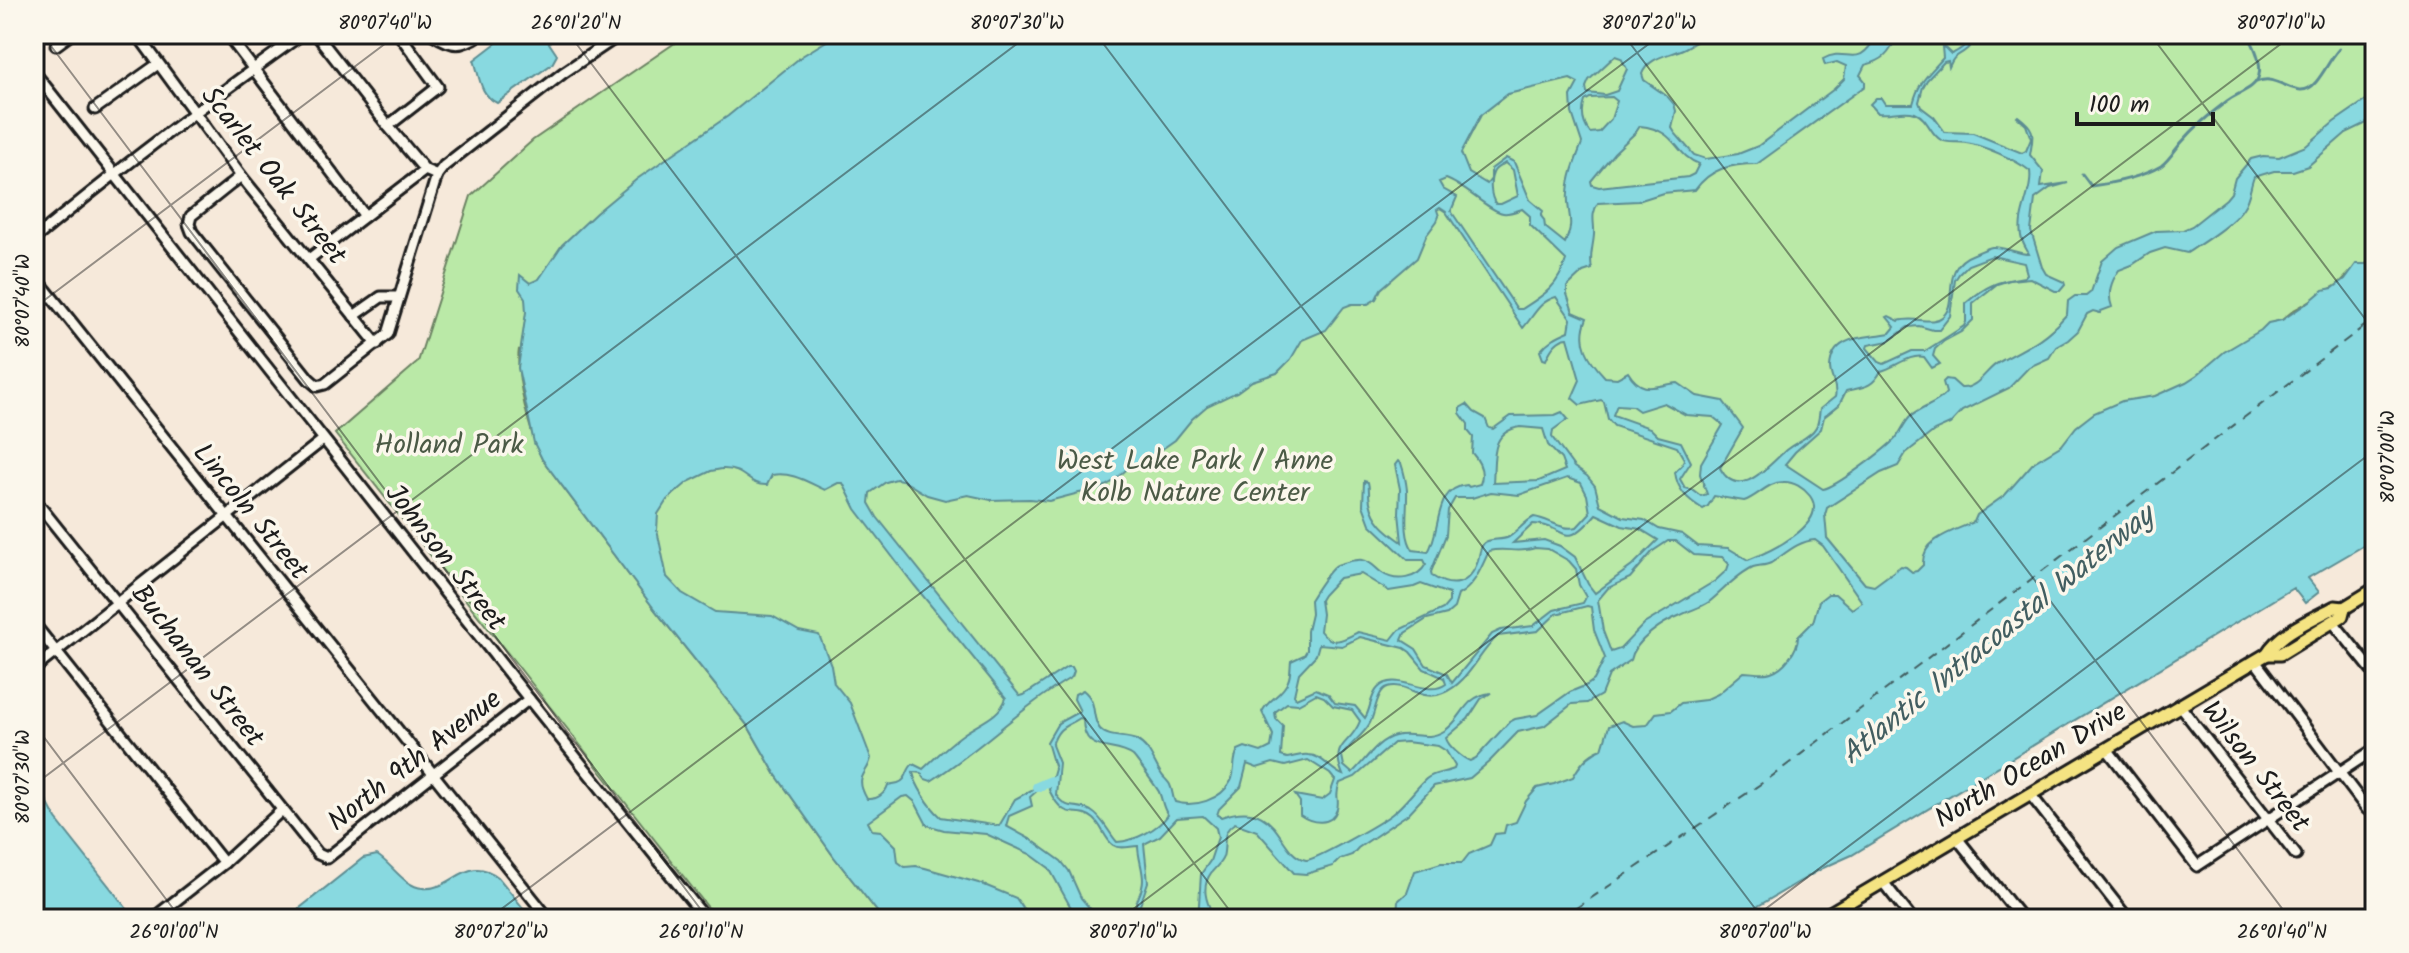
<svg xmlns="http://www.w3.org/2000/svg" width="2409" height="953" viewBox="0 0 2409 953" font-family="Kalam,sans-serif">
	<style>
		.green { fill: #bae9a7; stroke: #6b8262; stroke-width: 2 }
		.water { fill: #88d9e0; stroke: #5d8d92; stroke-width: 2; fill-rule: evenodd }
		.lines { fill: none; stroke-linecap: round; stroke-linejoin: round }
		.stream { stroke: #5d8d92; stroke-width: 3 }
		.canal { stroke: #88d9e0; stroke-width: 10 }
		.ferry { stroke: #425e61; stroke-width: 2; stroke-dasharray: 10 8; stroke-linecap: butt }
		.minor-casing { stroke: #1c1c1c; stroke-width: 15 }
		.major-casing { stroke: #1c1c1c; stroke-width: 17 }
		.minor { stroke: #fbf7ec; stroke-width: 9 }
		.major { stroke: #f4e382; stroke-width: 11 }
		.ticks { fill: none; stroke: #1c1c1c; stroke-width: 2; stroke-opacity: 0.45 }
		.labels { text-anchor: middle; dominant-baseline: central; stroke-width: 7; stroke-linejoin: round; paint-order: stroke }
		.street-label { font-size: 28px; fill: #1c1c1c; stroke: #fbf7ec }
		.park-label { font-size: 28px; fill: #4b5a46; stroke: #fbf7ec }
		.water-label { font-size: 30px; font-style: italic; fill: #425e61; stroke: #fbf7ec }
		.neatline { fill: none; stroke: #1c1c1c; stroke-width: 3 }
		.ticks-label { font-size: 20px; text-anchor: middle; fill: #1c1c1c }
	</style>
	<rect width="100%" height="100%" fill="#f6e9da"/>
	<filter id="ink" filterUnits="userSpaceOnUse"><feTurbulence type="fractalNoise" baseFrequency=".0125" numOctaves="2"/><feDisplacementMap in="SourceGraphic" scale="16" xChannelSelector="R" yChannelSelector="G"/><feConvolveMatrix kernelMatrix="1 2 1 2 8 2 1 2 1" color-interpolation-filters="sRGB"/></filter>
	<g filter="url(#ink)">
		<!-- green -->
		<path class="green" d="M688,34h1687v218c-4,13 -14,13 -24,20 -6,4 -11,13 -19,16 -13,6 -24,15 -38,22l-382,314 -465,295h-542l-363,-468 -23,-102c-4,27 11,85 23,110l113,151 93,116 28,49 58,82 49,62h-166l-382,-485 83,-72 53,-166 62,-56z"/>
		<!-- water -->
		<g class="water">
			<path d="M508,34h35l14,21 -5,9 -55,39c-18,-9 -17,-26 -23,-43z"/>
			<path d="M838,34h870c-7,5 -15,10 -23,14 -16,8 -36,8 -43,26l2,6 24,17 6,7 2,7 -4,17 3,5 19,22 12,4 32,-5 20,-8 76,-57 10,-10 2,-13 -9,-4 -12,3 -2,-6c24,-14 35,14 54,-25h58c-11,9 -27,6 -39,3 -6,17 -13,24 -31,28l-5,10 5,6v5l-108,78c-27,0 -46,4 -62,26l-32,3 -25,8 -40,2c-8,13 -3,19 -4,32 -1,13 -5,21 -2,34l-9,3 -16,15v7l6,18 14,6c-10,24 1,41 18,59l12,1 11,-6c15,25 30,12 50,11l19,13 26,5 20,27 -23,40c19,35 49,-3 66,-18 9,-8 24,-12 30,-23 3,-5 3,-13 4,-18l15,-12c3,-11 -5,-19 -5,-30 2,-33 37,-29 60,-34l5,-6 -8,-10 2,-1 10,5c14,-5 33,4 43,-4 18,-14 -4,-50 32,-63 6,-2 12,-6 18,-7 10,-1 26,7 37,7 -3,-6 -7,-11 -8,-18 -4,-23 12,-44 9,-65 -14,-11 -47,-26 -64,-28 -8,-2 -18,1 -25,-3 -11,-6 -13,-22 -26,-27 -11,-4 -25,2 -37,0l-8,-9 6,-6h5l4,6h28c6,-23 15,-29 30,-46l-1,-11 3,1 6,6c15,-5 20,-20 37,-20 -11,3 -14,8 -21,15 -10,9 -12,4 -18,18l-1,-6 -4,1 -17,18 -4,7 -4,15 2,5 13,10 11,15 28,1 49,20 4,-2 5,-12 -5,-14 -9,-8 1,-1c19,14 15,19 12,39l13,16 -2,16 27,-4 -18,5 -15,11 -4,32 11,36 4,7 18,8 1,3 -5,6h-5l-25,-13 -20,2 -13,4 -24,19v17l-12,12 -17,9 -9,8 -2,7 7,8 -8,4 -8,-11c-15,-3 -28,10 -43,14 -9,17 -17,16 -35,20l-7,14 -15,12 -3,12 -26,23 -10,12 38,25c13,-2 63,-40 73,-51 5,-6 8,-15 14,-21 11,-10 28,-13 36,-24l-3,-11 3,-3 6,1 9,8c18,1 25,-20 40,-27 28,-15 44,-22 66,-47l1,-13 7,-5h11l5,-4 11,-31 16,-14 38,-16 27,-1 9,-4 34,-27 5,-6 4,-15 16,-19 12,-3 16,1 27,-11 28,-24 41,-28v25l-29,14 -38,33 -15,5h-19l-20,6c-4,10 -4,21 -11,31 -10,16 -40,34 -56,45l-22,-5 -15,5 -18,12 -13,5c-8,12 -12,23 -7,37l-11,4 -1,2 -7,-2 -6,3 -9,17 -10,9 -12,7 -7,11 -20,9 -20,21 -47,23 -12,13 -16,7 -28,22 -8,13 -17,7 -54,35 -2,7 2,23 38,46 9,2 27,-20 5,1 6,5 5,-1 6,-6c-2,-26 31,-34 51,-43l3,-7 28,-20 29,-33 28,-17 14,-18 18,-14 28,-12 33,-5 31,-14 11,-7 27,-23 37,-22 7,-7 14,-3 28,-19 13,-11 10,-2 12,-9 11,-15h11l6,-5 2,-6v286l-67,39 11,14 -14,11 -12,-15 -441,267 -29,13 -87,51h-344l5,-5 1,-13 9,-8 8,-22 26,-8h21l7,-9 21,-9 5,-11 9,-1 2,-8 10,-3 10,-21 11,-13 17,-4 19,-7c7,-13 15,-23 29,-28l7,-23 13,-5 11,5 14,-1 9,-12 15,-2 10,-8 24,-3 13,-6 26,-22c8,0 20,3 27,0 13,-4 27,-22 27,-35l15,-15 6,-21 9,-7h7l17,15 10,-7 -39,-56 -8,-6c-17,1 -30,14 -44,23 -6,3 -12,2 -18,4 -17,8 -30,24 -44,35 -9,6 -19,8 -28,13 -18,7 -46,25 -50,45l-22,15 -8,20 -14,8 -15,1 -28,22 -26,6 -28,29 -20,17 -36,8 -26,28 -50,34 -6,7 -12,4 -7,7 -27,8 -12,-1 -37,-42 -22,-8c-15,9 -8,20 -12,34 -2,6 -8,11 -12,16 -10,14 -5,28 2,42l19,-3 22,7h-56l3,-45 9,-13 8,-24 -2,-9 -13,-12 -26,2 -17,18 -16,8 4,38 -10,29 1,8h-4c-2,-20 8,-24 8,-39 0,-11 -5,-23 -5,-34 -8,0 -17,4 -25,-1 -8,-6 -11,-19 -19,-26 -18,-15 -27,7 -45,-29l6,-21 -8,-27 11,-19 22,-12 -6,-12 1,-5 8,-4c16,13 7,27 17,39 9,10 25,6 36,11 15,8 17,22 26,35 1,2 7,7 8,10 3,6 2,11 5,17 19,6 46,-2 56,-21 5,-10 1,-20 7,-31l7,-3 16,5 10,-5 2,-12 -11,-23c6,-13 21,-17 26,-31 3,-6 2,-13 3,-20l13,-6 3,-5v-19l4,-17 -1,-14c5,-8 20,-32 27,-35 5,-2 20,-6 25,-5 9,1 13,8 20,13 14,10 36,6 44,-9l-2,-4h-16l-38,-36 -7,-19 1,-24 4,1c2,7 0,12 2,20 4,20 17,29 32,40l-3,-29 1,-24 -5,-24 3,-4 3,2c3,9 5,17 6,27 1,18 -5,44 6,60l15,2c14,-23 5,-64 39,-67l2,2 11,-3c5,-12 0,-22 -8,-31l1,-16 -5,-6v-7l-8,-11v-5l7,-4 7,8 11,6 4,10 4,1 18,-13 44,-1 7,-3 6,7 -15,11 -1,7 22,30 13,9 8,10 5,19 23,12 21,3 15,9 23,5 16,12 30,2 20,12c21,-8 82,-36 62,-64 -6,-8 -17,-15 -27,-14 -15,0 -26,15 -39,19l-30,-5 -6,10 -5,3c-15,-9 -26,-19 -28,-37l7,-7 2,-6 -7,-12 -63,-21 -6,-7 -4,-17 -3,-2 -21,5 -8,-7 8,-18 -12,-42c-12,1 -18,12 -22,22l-3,-1 -3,-8c9,-11 17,-15 29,-20l2,-12 -15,-22c-18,5 -22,19 -33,31l-77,-116 -6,-4 -3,2 2,6 -2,5 -11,15 -9,22 -36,31 -5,10 -8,5h-16l-8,3 -18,23 -24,10 -11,19 -14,14 -25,8 -15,11 -30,14 -15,13 -17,21 -30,21 -18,8 -13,12 -16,9 -19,3 -30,8 -19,-2 -39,1 -23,-5 -23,5 -18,-5 -25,-15 -6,-1 -10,3 -16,11 -1,10 8,14 143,179 4,-1 43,-28h5l2,4 -2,6c-51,30 -91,72 -141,104l-6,-2 -4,-6 -8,-1c2,13 17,35 28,45l58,9 16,-27 22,-12 1,3 -8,7 2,9 -23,10 -3,10 26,14 29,21 8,10 12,27 18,21h-18l-11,-13 -21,-38 -19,-14 -44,-20 -42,-4 -17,-5 -12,-23 -7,-6 -6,1 -34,25 4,8 9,1 15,15 2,16 7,5 11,-1 9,2 57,16 34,14 14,21h-147l-49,-62 -58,-82 -28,-49 -93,-116 -113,-151 -8,-16 -16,-75 8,-56 -1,-14 -6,-9 1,-14 10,8 9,-4 23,-34 34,-32 41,-34 91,-63 74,-60zM1615,56l6,2 6,11 -10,22 -12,4 -18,-2 -1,-6 3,-7zM1570,79l8,4 -7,13 1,17 10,30c-6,16 -13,33 -14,50 -2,21 8,26 -3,50l-20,-16 -1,-7 -3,-4 2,-5 -13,-11 -16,-38 -8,-4 -15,11v10l-4,5 -18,-11 -8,-20 20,-38 27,-21zM1612,97l5,4 -6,18 -12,13 -9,1c-8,-10 -9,-20 -5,-32l5,-3zM1640,126c38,4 33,28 59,38l-5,10 -6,3 -89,10 -7,-2 -1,-4 23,-28 22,-21zM1505,163l8,7 5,26 -17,8h-5c-6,-7 -7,-24 -2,-33 3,-4 7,-5 11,-8zM1446,179c18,6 44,33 57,34 6,1 13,-2 19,-4l8,7v9l36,35c-8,27 -22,35 -44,49h-5l-66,-98 6,-14 -14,-8 -4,-7zM1992,256l32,7 3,11 -3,3c-26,4 -37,8 -58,26v19l-2,4 -39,25h-13l-28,13 -5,-2 -12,-14 1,-3 21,-4 19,-14 11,-1 14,4h6l11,-14 5,-36 4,-6 9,-9zM1664,403l22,12 27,2 10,8 -22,38 -1,11 7,20 -6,2 -8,-6 -8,-2 -5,-9 11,-17 -10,-20 -23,-6 -8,-8 -37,-13 4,-10 15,1 7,5zM1520,427l23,2 5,16 13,14 4,11 -26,11 -46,2c2,-23 -4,-51 27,-56zM722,469c24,-1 25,17 45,16l5,-10c19,-4 37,8 53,15l13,-7h5l13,26 58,76 92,113c-6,19 -28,25 -44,37 -14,10 -26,22 -39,34l-10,-5c-7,5 -5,16 -15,19 -4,1 -7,1 -10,2 -3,9 -11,15 -21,14 -14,-24 1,-24 4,-41l-21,-55 -16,-20 -3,-18 -12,-30 -20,-4 -27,-15 -57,-4 -33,-19 -15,-16 -10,-47 1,-16 9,-14 21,-18 23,-11zM1567,478l14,5 6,12 3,18 -13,14c-15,4 -28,-8 -43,-10 -10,5 -16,14 -25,20 -8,4 -20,1 -25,6 -4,4 -5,13 -6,18 -9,25 -26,28 -46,15l-1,-4 15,-37 2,-25 7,-12h17l19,-6 28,3zM1596,514l26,12 18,3 18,11 -26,26 -37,27 -7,-9 -13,-27 -15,-11 -16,-6 -31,3 20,-19c33,0 30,30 63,-10zM1668,541h8l18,14 28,2 7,7 -2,6 -12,11 -71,43 -24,25 -9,3 -8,-21 -5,-31 10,-12 22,-10 23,-27zM1535,548l13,1 21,12 7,8 3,16 7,12 -3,6 -29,7 -21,16 -32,4 -9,4 -40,49 -5,-9 -21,-9 -10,-16 -14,-9 3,-7 22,-14 20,-5 7,-6 4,-13c17,-9 23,-27 31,-44 16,-4 30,3 46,-3zM1361,574l28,17 25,-4 7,-3 28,10v8l-6,7 -44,21 -8,10 -33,-8c-15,8 -26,15 -38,-1l2,-17 -2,-14 3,-5 16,-17zM1587,606l4,1 3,23 11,28 -11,22 -7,5 -17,7 -33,23 -22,4 -6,3 -33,36 -6,3c-8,-3 -22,-15 -24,-23l22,-19 13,-20 10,-6c-29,4 -27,26 -47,38 -18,11 -32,0 -49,5 -18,4 -30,25 -43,37l-8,-7 -2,-10c8,-12 22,-21 28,-33 9,-19 5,-46 38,-34 12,5 22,10 35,4 26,-10 35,-40 55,-57l40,-5 18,-17zM1360,637l44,11 6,4 14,17 20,9 2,6c-20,15 -50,-15 -68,4 -8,8 -7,21 -13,30l-10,-12 -20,-3 -7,-9 -12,-5 -20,9 -2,-3 5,-22 17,-18 3,-11 23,2zM1316,694l8,3 9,9 19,4 8,11c-9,25 -31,21 -17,54 -13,-5 -21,-20 -35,-20 -7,-1 -14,2 -21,3l-6,-2 2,-30 -7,-7 -1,-7 12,-9 11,1zM1080,718l3,1c0,37 31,23 50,37 3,3 24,32 26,36 4,9 3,15 9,23 -10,14 -33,26 -51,27 -9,-10 -14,-24 -26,-31 -15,-8 -23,1 -35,-16l3,-32 -7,-18c7,-20 13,-17 28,-27zM1406,742l32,4 8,5 9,15 -1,3c-9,4 -20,3 -28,10 -12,11 -21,25 -34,35 -10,8 -78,47 -86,46 -29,-5 -25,-64 -85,-43l-4,-2 2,-6 22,-22 6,-23 10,4 16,-5 12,3 23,-6 22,14 5,6 -5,14 -8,6 -27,-5 5,7v13c11,8 32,12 37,-6 3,-10 -3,-14 3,-26l15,-6 39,-34z"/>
			<polygon points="34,792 41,799 46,800 56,819 135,919 34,919"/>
			<path d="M377,855c15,9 27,32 46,33 30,3 43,-35 75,-11l34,42h-246l77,-61z"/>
		</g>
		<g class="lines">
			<!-- stream -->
			<g class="stream">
				<path d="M2256,82c3,-1 10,-3 13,-2 17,2 32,20 47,2 9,-11 14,-23 23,-33"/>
				<path d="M2082,174l9,12c23,-3 49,-8 70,-20 8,-6 14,-16 20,-23 13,-15 30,-30 46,-42 10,-8 29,-12 32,-26 3,-14 -5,-29 -11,-41"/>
			</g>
			<!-- canal -->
			<polyline class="canal" points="1037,787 1051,781"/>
			<!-- ferry -->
			<polyline class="ferry" points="1560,919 1771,777 2375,318"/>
			<!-- minor casing -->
			<g class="minor-casing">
				<g id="minor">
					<polyline points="137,34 241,176 377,344"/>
					<polyline points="227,34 365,216"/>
					<polyline points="316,34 388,126 425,170 437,175"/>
					<path d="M433,34c20,13 28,13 48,0"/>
					<polyline points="34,39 40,34"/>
					<polyline points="56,45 71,34"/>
					<polyline points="34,72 529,699 706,919"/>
					<polyline points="95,109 158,64"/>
					<polyline points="388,126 438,87 399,34"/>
					<polyline points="241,176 191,216 189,224 192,232 309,379 317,386 325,384 388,334 437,175 444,166 563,73 621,34"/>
					<path d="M34,239c87,-72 176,-139 268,-205"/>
					<polyline points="309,259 425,170"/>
					<polyline points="34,275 549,919"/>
					<polyline points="354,316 381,297 399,297"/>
					<polyline points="34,499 318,854 327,858 529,699"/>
					<polyline points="2333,622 2375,674"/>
					<polyline points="34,624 224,863"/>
					<polyline points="2255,661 2367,809"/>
					<polyline points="34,669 323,440"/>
					<polyline points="2180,706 2296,855"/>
					<polyline points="2107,749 2197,866 2375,749"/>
					<polyline points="2030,794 2128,919"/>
					<polyline points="1957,838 2022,919"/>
					<polyline points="1883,882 1912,919"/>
					<polyline points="160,913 224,863 282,810"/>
				</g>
			</g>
			<!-- major casing -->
			<g class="major-casing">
				<g id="major">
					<polyline points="2267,654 2280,654 2342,616 2344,608 2375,589"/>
					<path d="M1820,919l447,-265c13,-22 46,-35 68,-47l9,1"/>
				</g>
			</g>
			<!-- minor -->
			<use href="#minor" class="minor"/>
			<!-- major -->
			<use href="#major" class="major"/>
		</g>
	</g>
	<!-- ticks -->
	<path class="ticks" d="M42,34l666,885M569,34l667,885M1096,34l667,885M1623,34l667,885M2150,34l225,298M34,308l364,-274M34,724l147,195M34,785l996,-751M488,919l1174,-885M1120,919l1174,-885M1752,919l623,-469"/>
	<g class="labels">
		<!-- street labels -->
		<g class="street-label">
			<text transform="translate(273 176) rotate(52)">Scarlet Oak Street</text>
			<text transform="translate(250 512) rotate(51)">Lincoln Street</text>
			<text transform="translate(445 558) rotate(52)">Johnson Street</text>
			<text transform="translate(197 666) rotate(52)">Buchanan Street</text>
			<text transform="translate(415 761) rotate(-38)">North 9th Avenue</text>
			<text transform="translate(2031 766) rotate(-31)">North Ocean Drive</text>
			<text transform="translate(2255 767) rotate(52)">Wilson Street</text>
		</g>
		<!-- park labels -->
		<g class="park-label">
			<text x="449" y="445">Holland Park</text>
			<text x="1195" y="461">West Lake Park / Anne<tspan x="1195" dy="32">Kolb Nature Center</tspan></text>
		</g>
		<!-- water labels -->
		<g class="water-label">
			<text transform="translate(1998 636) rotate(-39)">Atlantic Intracoastal Waterway</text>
		</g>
	</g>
	<!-- margin -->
	<rect width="2409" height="953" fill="none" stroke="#fbf7ec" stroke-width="88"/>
	<!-- scale -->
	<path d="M2077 112v12h136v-12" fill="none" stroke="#1c1c1c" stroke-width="4"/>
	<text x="2089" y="112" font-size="24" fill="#1c1c1c" stroke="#fbf7ec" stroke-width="6" paint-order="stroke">100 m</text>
	<rect x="44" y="44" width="2321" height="865" class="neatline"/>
	<g class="ticks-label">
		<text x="385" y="29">80°07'40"W</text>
		<text x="576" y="29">26°01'20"N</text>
		<text x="1017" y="29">80°07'30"W</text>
		<text x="1649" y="29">80°07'20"W</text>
		<text x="2281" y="29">80°07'10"W</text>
		<text transform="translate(22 301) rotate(-90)" y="7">80°07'40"W</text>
		<text transform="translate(2387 457) rotate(-90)" y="7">80°07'00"W</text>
		<text transform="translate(22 777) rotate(-90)" y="7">80°07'30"W</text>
		<text x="174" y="938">26°01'00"N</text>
		<text x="501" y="938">80°07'20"W</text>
		<text x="701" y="938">26°01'10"N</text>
		<text x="1133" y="938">80°07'10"W</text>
		<text x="1765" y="938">80°07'00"W</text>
		<text x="2282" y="938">26°01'40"N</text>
	</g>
</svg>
